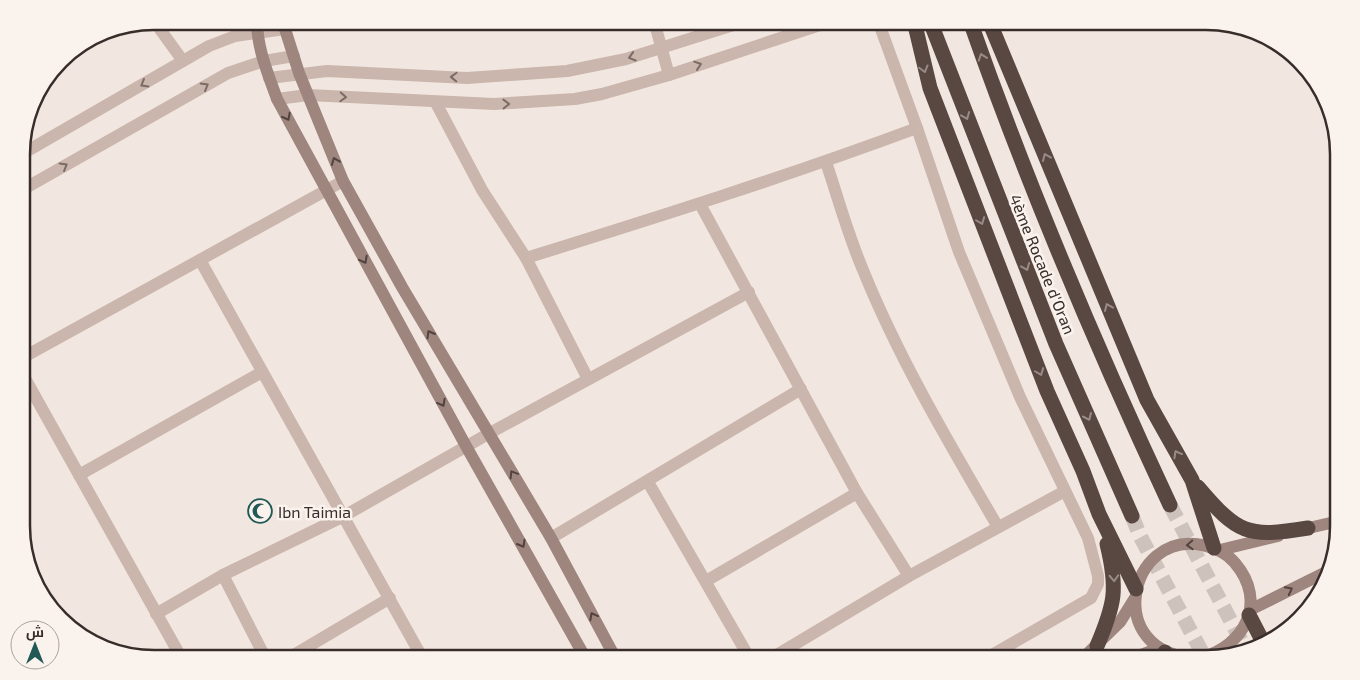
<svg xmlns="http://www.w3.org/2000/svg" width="1360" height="680" viewBox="0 0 1360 680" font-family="'Exo 2',Cairo,sans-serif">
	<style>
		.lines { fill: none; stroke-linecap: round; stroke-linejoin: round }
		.highway-tunnel { stroke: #cdc2bc; stroke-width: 15; stroke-dasharray: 15 8; stroke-linecap: butt }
		.street { stroke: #cab6ac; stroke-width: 12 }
		.secondary { stroke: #9e857e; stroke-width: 12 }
		.highway { stroke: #594742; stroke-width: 15 }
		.oneway { stroke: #7a6b65 }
		.oneway2 { stroke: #998b86 }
		.oneway3 { stroke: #524340 }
		.labels { text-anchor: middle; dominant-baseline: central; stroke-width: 5; stroke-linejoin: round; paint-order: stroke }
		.street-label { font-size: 16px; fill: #382d2b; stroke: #faf2ed }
		.poi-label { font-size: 16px; fill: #382d2b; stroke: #faf2ed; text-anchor: start }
		.rim { fill: none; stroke: #382d2b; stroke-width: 2.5 }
	</style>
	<rect width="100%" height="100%" fill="#f2e7e0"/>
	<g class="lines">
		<!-- highway-tunnel -->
		<g class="highway-tunnel">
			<polyline points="1170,505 1245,648"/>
			<polyline points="1132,516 1140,536 1205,658"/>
		</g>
		<!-- street -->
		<g class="street">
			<polyline points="154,21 183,61"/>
			<polyline points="654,21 669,75"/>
			<polyline points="878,21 917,128 959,252 1020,397 1088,538 1098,576 1098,584 1091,598 985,659"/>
			<polyline points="269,78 327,71 467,78 567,71 626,59 746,21"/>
			<polyline points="277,99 308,95 494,104 575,99 602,94 669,75 832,21"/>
			<polyline points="436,103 482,190 526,258 588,379"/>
			<polyline points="22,154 209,46 235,36 285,29"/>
			<path d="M826,162c12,36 22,73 37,108 36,89 86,173 135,257"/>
			<polyline points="22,190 228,73 264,61 294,56"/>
			<polyline points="700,204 857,493 909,576"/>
			<path d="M526,258c132,-41 262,-82 391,-130"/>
			<polyline points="200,260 423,659"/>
			<polyline points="22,358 343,181"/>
			<polyline points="22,373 182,659"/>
			<polyline points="79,475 262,372"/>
			<polyline points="648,482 750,659"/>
			<polyline points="551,538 801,389"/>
			<polyline points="223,575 266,659"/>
			<polyline points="706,581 857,493"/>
			<polyline points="156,614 223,575 344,516 488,434 749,292"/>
			<polyline points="287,659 390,598"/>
			<polyline points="770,659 909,576 1065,491"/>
		</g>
		<!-- secondary -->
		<g class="secondary">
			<path d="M257,21c0,27 11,53 20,78l189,347 120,213"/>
			<polyline points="286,21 285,29 299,73 343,181 402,287 551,538 616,659"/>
			<polyline points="1300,530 1339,521"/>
			<polyline points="1220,550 1278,536"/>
			<polyline points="1250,610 1328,571"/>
			<path d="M1196,658c-94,-4 -68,-128 6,-113 13,3 25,8 33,18 33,39 10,83 -35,95"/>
			<polyline points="1082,659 1120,622 1135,598"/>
			<polyline points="1130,659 1159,648"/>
		</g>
		<!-- highway -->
		<g class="highway">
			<polyline points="914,21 930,88 1047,391 1083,471 1099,514 1136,589"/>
			<polyline points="930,21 1056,344 1132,516"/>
			<path d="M970,21c58,165 126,326 200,484"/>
			<polyline points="989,21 1147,400 1192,480 1214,548"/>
			<path d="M1198,487c40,47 49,51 110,41"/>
			<polyline points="1249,615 1263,642"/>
			<path d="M1097,646c18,-42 21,-57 10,-102"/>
			<polyline points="1165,652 1169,658"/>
		</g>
	</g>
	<!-- one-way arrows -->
	<defs><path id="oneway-chevron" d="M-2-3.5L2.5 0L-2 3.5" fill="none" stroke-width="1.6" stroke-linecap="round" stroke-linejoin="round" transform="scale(1.25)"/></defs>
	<g class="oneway">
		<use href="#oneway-chevron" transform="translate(632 57) rotate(163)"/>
		<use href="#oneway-chevron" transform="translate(698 65) rotate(-18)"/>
		<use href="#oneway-chevron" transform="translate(454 77) rotate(-178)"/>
		<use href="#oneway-chevron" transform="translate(144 84) rotate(150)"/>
		<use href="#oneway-chevron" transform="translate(205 86) rotate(-30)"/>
		<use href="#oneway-chevron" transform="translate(343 97) rotate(3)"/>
		<use href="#oneway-chevron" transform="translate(506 104) rotate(-1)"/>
		<use href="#oneway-chevron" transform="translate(64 166) rotate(-30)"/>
	</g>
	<g class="oneway2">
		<use href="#oneway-chevron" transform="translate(982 57) rotate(-109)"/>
		<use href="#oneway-chevron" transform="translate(924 69) rotate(75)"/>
		<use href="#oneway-chevron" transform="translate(966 116) rotate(68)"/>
		<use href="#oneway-chevron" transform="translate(1046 157) rotate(-113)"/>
		<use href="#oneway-chevron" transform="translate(981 221) rotate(69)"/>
		<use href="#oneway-chevron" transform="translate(1026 267) rotate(68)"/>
		<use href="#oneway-chevron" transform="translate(1108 307) rotate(-113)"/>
		<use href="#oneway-chevron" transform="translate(1040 372) rotate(69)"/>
		<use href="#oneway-chevron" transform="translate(1088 417) rotate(66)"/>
		<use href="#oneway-chevron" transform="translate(1177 454) rotate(-119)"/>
		<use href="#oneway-chevron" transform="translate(1114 578) rotate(87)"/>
	</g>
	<g class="oneway3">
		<use href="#oneway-chevron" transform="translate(287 117) rotate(62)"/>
		<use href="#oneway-chevron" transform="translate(335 161) rotate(-112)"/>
		<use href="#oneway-chevron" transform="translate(364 260) rotate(62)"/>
		<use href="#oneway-chevron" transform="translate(430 334) rotate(-120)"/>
		<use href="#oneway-chevron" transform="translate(442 403) rotate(61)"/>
		<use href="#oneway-chevron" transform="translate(513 474) rotate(-121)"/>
		<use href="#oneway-chevron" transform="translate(522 544) rotate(60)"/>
		<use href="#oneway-chevron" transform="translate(1190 545) rotate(177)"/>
		<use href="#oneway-chevron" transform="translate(1289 590) rotate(-27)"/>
		<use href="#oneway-chevron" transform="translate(593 616) rotate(-118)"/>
	</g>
	<!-- icons -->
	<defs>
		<g id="mosque-ring" transform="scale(1.25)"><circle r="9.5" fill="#faf2ed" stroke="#225855" stroke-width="1.5"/><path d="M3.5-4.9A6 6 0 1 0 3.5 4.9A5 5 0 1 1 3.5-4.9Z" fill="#225855"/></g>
	</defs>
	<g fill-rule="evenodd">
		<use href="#mosque-ring" x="260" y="511"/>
	</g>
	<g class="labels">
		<!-- street labels -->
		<g class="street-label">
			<text transform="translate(1043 264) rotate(68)">4ème Rocade d'Oran</text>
		</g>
		<!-- poi labels -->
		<g class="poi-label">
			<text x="278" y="511">Ibn Taimia</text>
		</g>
	</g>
	<!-- crop -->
	<path d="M0 0H1360V680H0ZM154 30H1206A124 124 0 0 1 1330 154V526A124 124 0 0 1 1206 650H154A124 124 0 0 1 30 526V154A124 124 0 0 1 154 30Z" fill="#faf2ed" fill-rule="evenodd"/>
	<path class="rim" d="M154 30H1206A124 124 0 0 1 1330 154V526A124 124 0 0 1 1206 650H154A124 124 0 0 1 30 526V154A124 124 0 0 1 154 30Z"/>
	<!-- north arrow -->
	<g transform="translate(35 645)"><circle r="24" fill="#faf2ed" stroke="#aca39f"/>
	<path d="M0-4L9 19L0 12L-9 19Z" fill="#225855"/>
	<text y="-8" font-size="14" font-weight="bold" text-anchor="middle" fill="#382d2b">ش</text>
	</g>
</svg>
